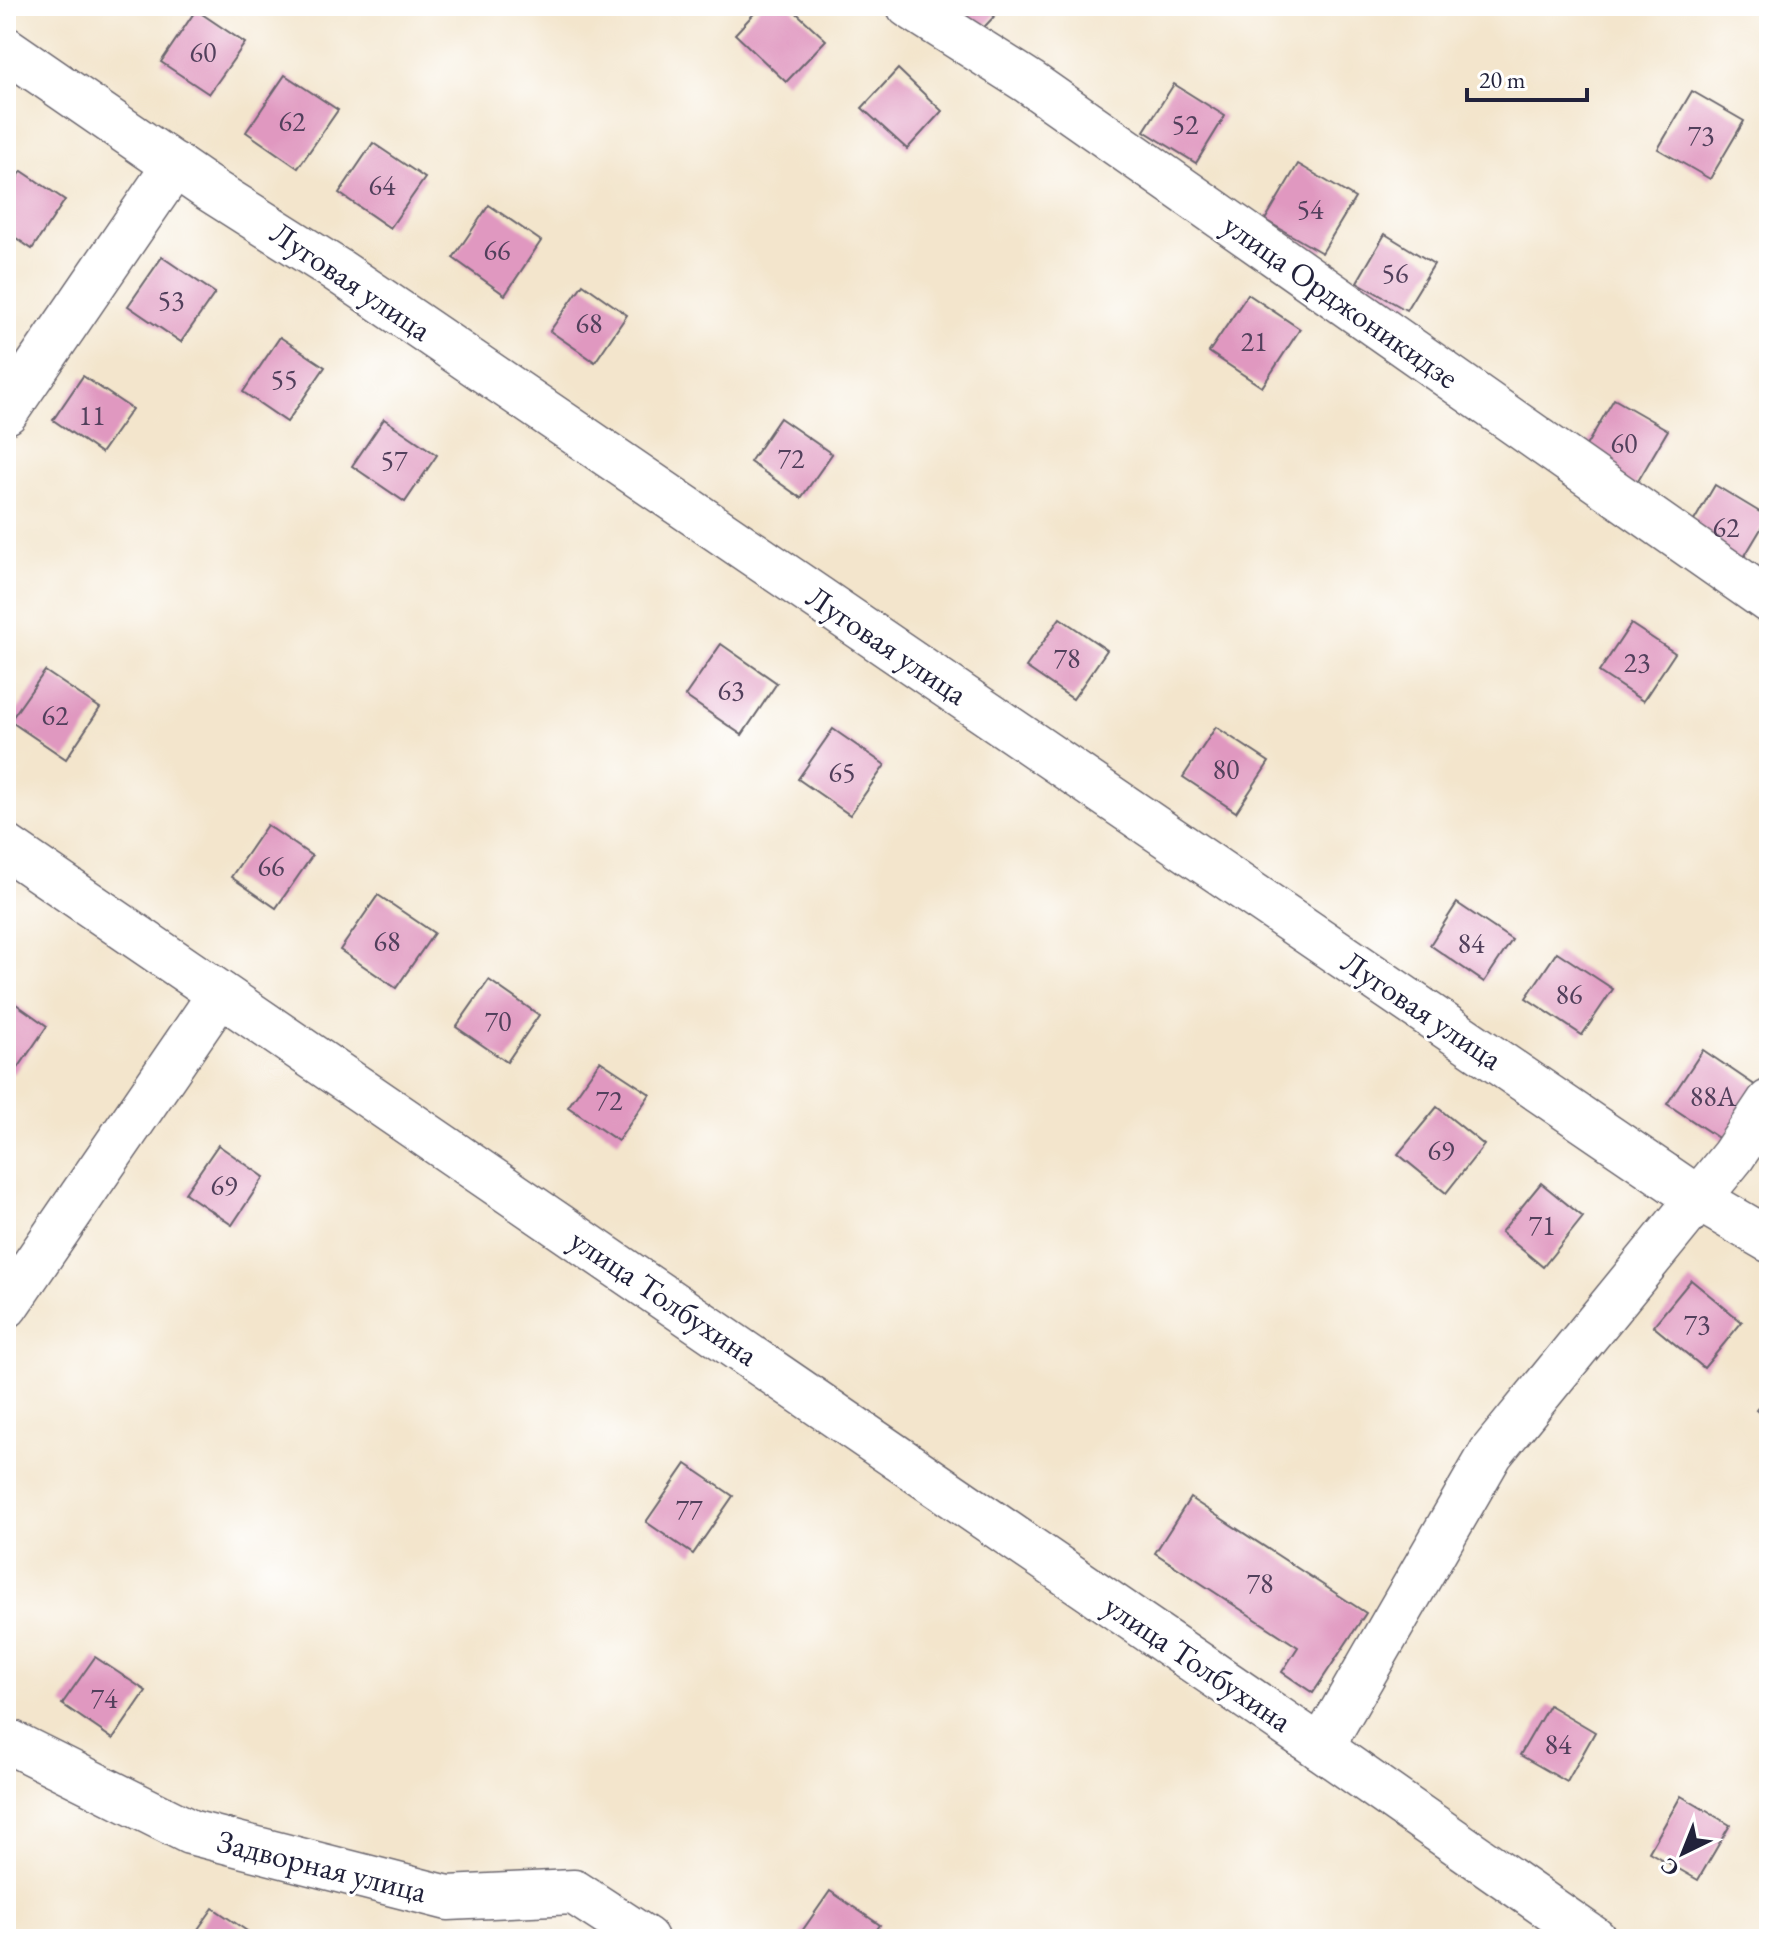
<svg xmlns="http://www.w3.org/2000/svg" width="1775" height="1945" viewBox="0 0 1775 1945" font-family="'EB Garamond',serif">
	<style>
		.building { fill: #e098c0 }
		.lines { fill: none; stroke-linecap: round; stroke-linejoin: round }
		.minor-casing { stroke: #6b666e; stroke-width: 47 }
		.minor { stroke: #fff; stroke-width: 44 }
		.labels { text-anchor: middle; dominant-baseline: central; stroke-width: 6; stroke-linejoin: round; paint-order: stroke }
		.number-label { font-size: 28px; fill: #52405c }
		.street-label { font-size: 32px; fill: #22223b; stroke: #fff }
	</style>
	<rect width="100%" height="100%" fill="#fff"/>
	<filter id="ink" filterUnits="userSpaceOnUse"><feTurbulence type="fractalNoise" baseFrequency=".0125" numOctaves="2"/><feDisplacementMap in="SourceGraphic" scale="16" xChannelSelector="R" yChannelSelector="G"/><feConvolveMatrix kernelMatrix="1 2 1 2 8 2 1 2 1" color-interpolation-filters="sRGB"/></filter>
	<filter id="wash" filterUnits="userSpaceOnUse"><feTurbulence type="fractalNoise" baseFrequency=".006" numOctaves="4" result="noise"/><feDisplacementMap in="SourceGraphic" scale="32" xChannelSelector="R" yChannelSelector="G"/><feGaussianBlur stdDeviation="1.8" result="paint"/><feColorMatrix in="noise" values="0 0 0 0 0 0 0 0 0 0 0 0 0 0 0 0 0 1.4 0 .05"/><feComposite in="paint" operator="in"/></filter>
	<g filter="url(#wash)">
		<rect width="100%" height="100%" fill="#f3e5cc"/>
		<g id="blocks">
			<!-- building -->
			<g class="building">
				<polygon points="761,6 789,6 826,40 786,82 735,34"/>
				<polygon points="935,6 1004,6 972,40"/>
				<polygon points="196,10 245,43 209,94 161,62"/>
				<polygon points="898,69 942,111 907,149 862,108"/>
				<polygon points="285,75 338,110 298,168 246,132"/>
				<polygon points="1174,84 1225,116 1196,163 1144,131"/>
				<polygon points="1692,91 1744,121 1710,179 1658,149"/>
				<polygon points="373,143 425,178 390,228 339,193"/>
				<polygon points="1298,164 1355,198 1322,253 1265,220"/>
				<polygon points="22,171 65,200 32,249 6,231 6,193"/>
				<polygon points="489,205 541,241 505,295 453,258"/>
				<polygon points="1385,234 1434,264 1406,310 1357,282"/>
				<polygon points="162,257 215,293 181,342 128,306"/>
				<polygon points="583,284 627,315 595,362 550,331"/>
				<polygon points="1248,294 1300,329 1262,387 1209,352"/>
				<polygon points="280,337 325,367 287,422 243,392"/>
				<polygon points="83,376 132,409 101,453 53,420"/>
				<polygon points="1614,399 1668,430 1634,488 1580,456"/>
				<polygon points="780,418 832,454 801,498 750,462"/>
				<polygon points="384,419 437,455 405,502 352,466"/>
				<polygon points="1715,485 1768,517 1737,569 1684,538"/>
				<polygon points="1060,618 1107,650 1073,699 1026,667"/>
				<polygon points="1631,624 1675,653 1643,701 1599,672"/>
				<polygon points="721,644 777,683 742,735 685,696"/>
				<polygon points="45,671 100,708 66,759 10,721"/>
				<polygon points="1216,727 1269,762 1236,812 1183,777"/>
				<polygon points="833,729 885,765 850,815 798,779"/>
				<polygon points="267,825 312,856 276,908 231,877"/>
				<polygon points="378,895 434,933 396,988 340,950"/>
				<polygon points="1457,903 1512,940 1484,982 1430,945"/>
				<polygon points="1557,952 1613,989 1582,1035 1526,998"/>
				<polygon points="489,980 539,1015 507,1062 456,1027"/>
				<polygon points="6,997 47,1026 14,1074 6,1068"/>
				<polygon points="1703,1050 1759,1088 1723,1141 1667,1104"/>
				<polygon points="600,1061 650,1094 618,1141 568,1107"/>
				<polygon points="1437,1107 1484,1145 1446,1193 1398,1154"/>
				<polygon points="218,1145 264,1177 232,1225 185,1193"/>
				<polygon points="1541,1183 1583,1217 1543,1267 1501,1232"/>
				<polygon points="1691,1280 1742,1322 1704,1368 1653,1326"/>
				<polygon points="1769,1394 1769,1421 1756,1410"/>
				<polygon points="686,1464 733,1496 693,1554 646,1522"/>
				<polygon points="1190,1498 1366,1613 1313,1693 1282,1672 1298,1647 1155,1553"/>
				<polygon points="95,1657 146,1691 113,1739 62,1704"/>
				<polygon points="1549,1705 1595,1732 1567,1782 1520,1755"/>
				<polygon points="1681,1796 1730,1825 1698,1880 1649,1852"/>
				<polygon points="830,1891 880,1925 870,1939 807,1939 800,1934"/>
				<polygon points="213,1908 259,1939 191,1939"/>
			</g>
		</g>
	</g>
	<g filter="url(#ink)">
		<use href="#blocks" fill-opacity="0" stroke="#6b666e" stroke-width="2"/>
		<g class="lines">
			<!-- minor casing -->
			<g class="minor-casing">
				<g id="minor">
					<polyline points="909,6 1029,82 1769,601"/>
					<polyline points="6,49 206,187 337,270 1699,1199 1769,1240"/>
					<polyline points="6,412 175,165"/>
					<polyline points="6,847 1321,1748 1594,1939"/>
					<polyline points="6,1306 220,994"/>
					<polyline points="6,1740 190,1832 448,1898 574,1892 646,1939"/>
					<polyline points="1321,1748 1491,1453 1733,1156 1769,1102"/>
				</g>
			</g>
			<!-- minor -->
			<use href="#minor" class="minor"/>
		</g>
	</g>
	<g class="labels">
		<!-- number labels -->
		<g class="number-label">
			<text x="203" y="52">60</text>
			<text x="292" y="121">62</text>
			<text x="1185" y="124">52</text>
			<text x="1701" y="135">73</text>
			<text x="382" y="185">64</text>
			<text x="1310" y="209">54</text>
			<text x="497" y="250">66</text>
			<text x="1395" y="273">56</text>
			<text x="171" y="300">53</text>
			<text x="589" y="323">68</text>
			<text x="1254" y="341">21</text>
			<text x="284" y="379">55</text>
			<text x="92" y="415">11</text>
			<text x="1624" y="443">60</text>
			<text x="791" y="458">72</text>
			<text x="394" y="460">57</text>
			<text x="1726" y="527">62</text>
			<text x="1067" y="658">78</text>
			<text x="1637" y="662">23</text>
			<text x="731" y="690">63</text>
			<text x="55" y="715">62</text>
			<text x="1226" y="769">80</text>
			<text x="842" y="772">65</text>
			<text x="271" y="866">66</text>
			<text x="387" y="941">68</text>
			<text x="1471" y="943">84</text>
			<text x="1569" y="994">86</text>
			<text x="498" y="1021">70</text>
			<text x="1713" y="1096">88А</text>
			<text x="609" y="1100">72</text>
			<text x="1441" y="1150">69</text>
			<text x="224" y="1185">69</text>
			<text x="1542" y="1225">71</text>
			<text x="1697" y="1324">73</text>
			<text x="689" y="1509">77</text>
			<text x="1260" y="1583">78</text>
			<text x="104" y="1698">74</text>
			<text x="1558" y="1744">84</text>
		</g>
		<!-- street labels -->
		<g class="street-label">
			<text transform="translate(351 281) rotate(34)">Луговая улица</text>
			<text transform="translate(1341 301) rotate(35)">улица Орджоникидзе</text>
			<text transform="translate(887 645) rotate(34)">Луговая улица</text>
			<text transform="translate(1422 1010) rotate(34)">Луговая улица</text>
			<text transform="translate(664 1297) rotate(34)">улица Толбухина</text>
			<text transform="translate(1198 1663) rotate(34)">улица Толбухина</text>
			<text transform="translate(322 1866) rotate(14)">Задворная улица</text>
		</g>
	</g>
	<!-- margin -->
	<rect width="1775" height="1945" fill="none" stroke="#fff" stroke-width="32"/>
	<!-- north arrow -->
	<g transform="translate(1683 1853) rotate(223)" stroke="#ffffff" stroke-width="6" paint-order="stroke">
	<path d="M0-6L14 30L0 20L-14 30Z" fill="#22223b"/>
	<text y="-12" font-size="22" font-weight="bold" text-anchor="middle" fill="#22223b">С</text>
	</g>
	<!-- scale -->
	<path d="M1467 88v12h120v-12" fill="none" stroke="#22223b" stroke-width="4"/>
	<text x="1479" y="88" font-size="24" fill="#22223b" stroke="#ffffff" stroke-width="6" paint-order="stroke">20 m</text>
</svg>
